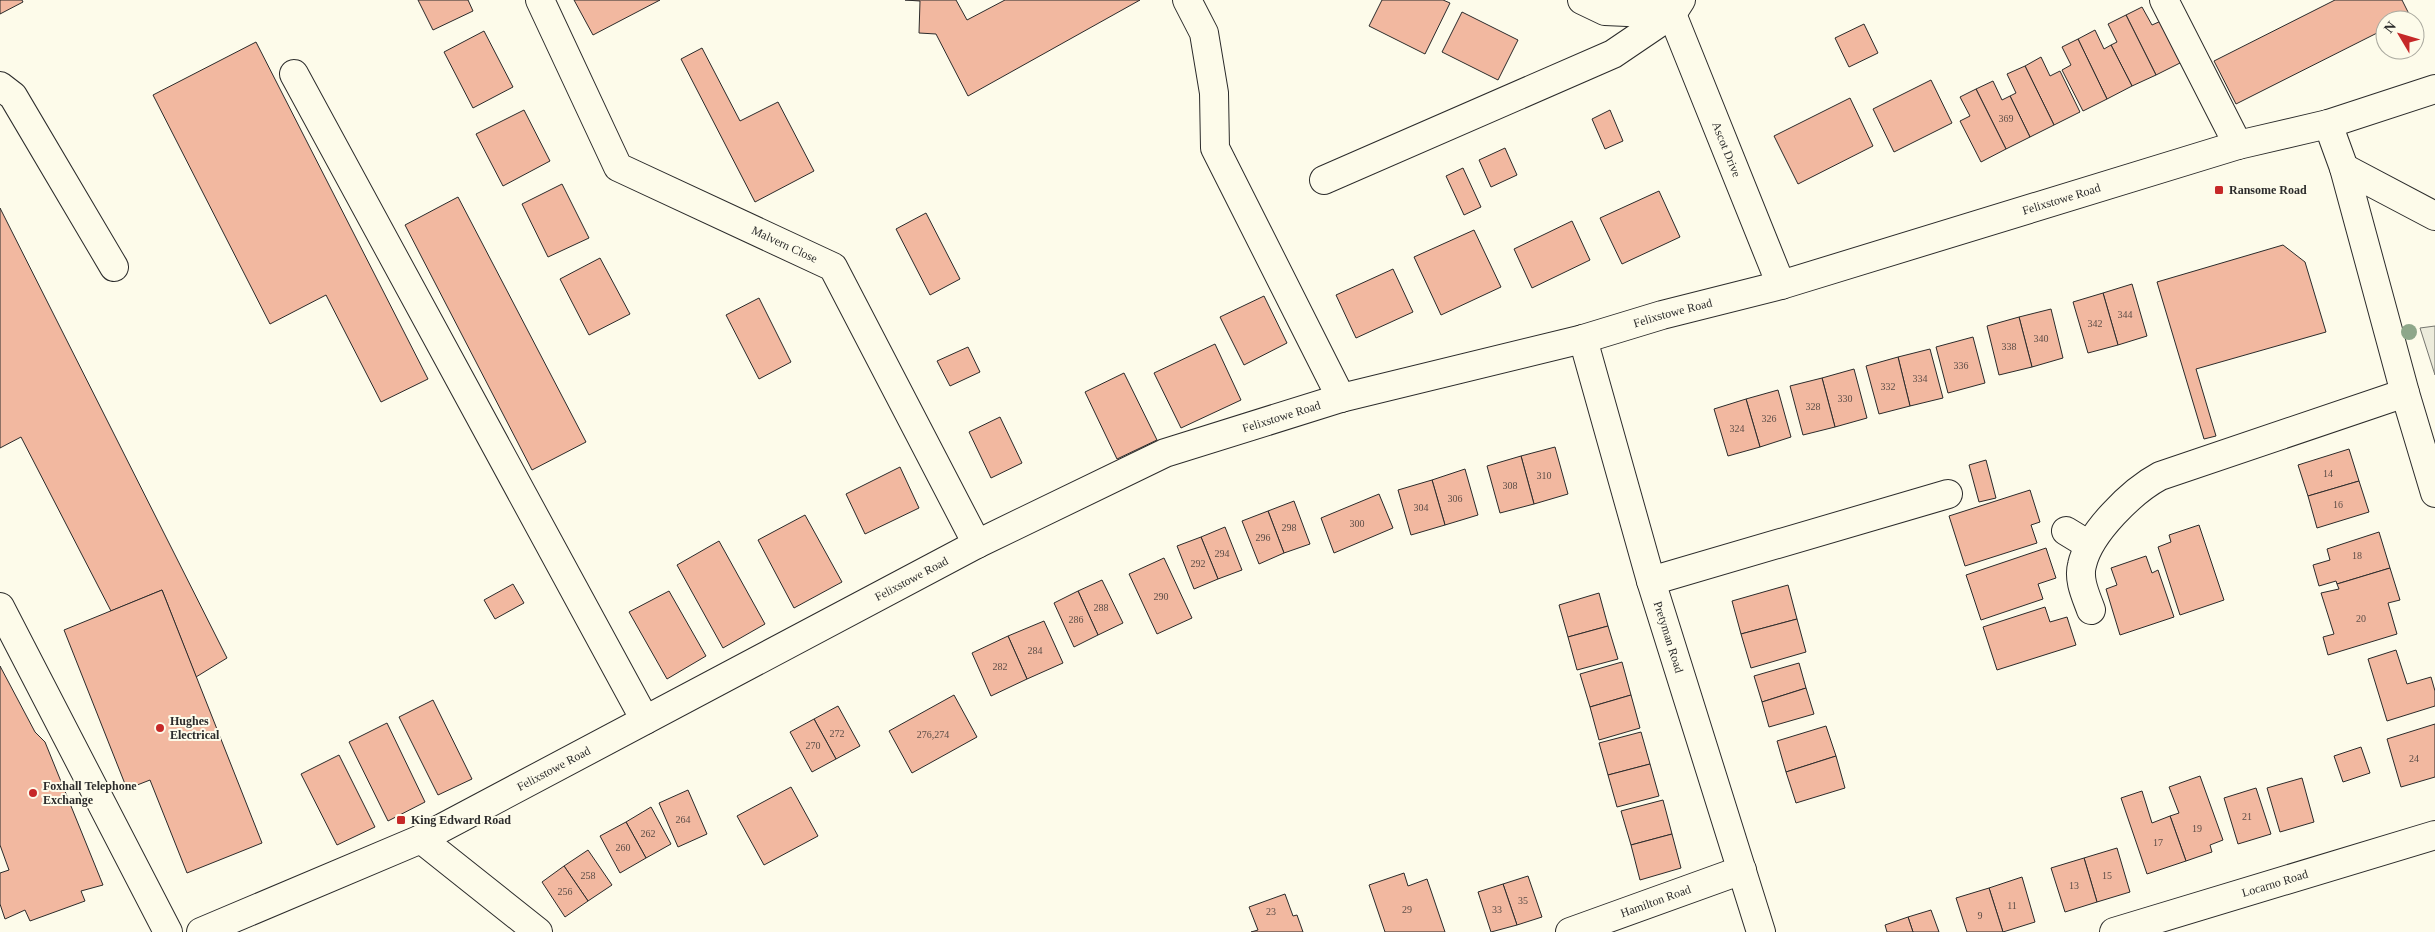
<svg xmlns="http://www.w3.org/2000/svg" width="2435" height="932" viewBox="0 0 2435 932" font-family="'Times New Roman',serif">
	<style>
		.green { fill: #ecebdb; stroke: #74746e }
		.building { fill: #f2b8a0; stroke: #2b2b2b }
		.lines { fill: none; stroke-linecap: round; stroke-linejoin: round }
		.minor-casing { stroke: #2b2b2b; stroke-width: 30 }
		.major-casing { stroke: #2b2b2b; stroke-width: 30 }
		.minor { stroke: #fdfbea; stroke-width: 28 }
		.major { stroke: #fdfbea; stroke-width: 28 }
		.tree { fill: #8ea78a }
		.poi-dot { fill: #c62828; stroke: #fdfbea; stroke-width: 2 }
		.labels { text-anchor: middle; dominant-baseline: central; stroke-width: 4; stroke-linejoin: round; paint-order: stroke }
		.number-label { font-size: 10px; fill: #5d4e48 }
		.street-label { font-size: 12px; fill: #2b2b2b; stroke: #fdfbea }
		.poi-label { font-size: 12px; font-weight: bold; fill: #2b2b2b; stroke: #fdfbea; text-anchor: start }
	</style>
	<rect width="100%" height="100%" fill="#fdfbea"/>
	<!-- green -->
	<polygon class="green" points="2435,326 2435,375 2420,328"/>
	<!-- building -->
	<g class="building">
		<polygon points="0,0 22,0 23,2 0,14"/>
		<polygon points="418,0 468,0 473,11 433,30"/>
		<polygon points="574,0 660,0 593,35"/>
		<polygon points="905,0 956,0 967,20 1005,0 1140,0 968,96 936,34 919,33 920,1"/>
		<polygon points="1382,0 1443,0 1450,3 1425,54 1369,26"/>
		<polygon points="2335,0 2402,0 2410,16 2402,20 2385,20 2385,29 2236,104 2214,61"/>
		<polygon points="2142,7 2152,25 2161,21 2182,62 2156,75 2126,15"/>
		<polygon points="1462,12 1518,40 1498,80 1442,52"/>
		<polygon points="2126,15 2156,75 2132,86 2111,45 2117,42 2108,24"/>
		<polygon points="1864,24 1878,53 1849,67 1835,38"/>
		<polygon points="2095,30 2104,49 2111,45 2132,86 2107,99 2078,39"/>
		<polygon points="484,31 513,87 473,108 444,52"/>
		<polygon points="2078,39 2107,99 2083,111 2062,70 2071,65 2062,47"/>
		<polygon points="256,42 428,379 381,402 326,295 270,324 153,95"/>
		<polygon points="702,48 740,121 778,102 814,171 755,202 681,59"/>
		<polygon points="2041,57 2050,76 2060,71 2080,112 2054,125 2025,66"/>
		<polygon points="2025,66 2054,125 2030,137 2010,96 2016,93 2007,74"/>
		<polygon points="1931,80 1952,123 1894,152 1873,109"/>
		<polygon points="1993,81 2002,100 2010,96 2030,137 2006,149 1976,89"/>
		<polygon points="1976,89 2006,149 1981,162 1960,121 1970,116 1960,97"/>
		<polygon points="1850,98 1873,146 1798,184 1774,136"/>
		<polygon points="524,110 550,161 503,186 476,134"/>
		<polygon points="1610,110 1623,141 1605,149 1592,119"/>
		<polygon points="1505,148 1517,175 1491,187 1479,160"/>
		<polygon points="1463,168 1481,207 1464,215 1446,176"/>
		<polygon points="562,184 589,238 548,257 522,204"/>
		<polygon points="1659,191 1680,237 1622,264 1600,218"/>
		<polygon points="458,197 586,442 532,470 405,225"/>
		<polygon points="0,208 227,658 196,677 162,590 111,611 21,437 0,448"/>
		<polygon points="926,213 960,279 930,295 896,229"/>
		<polygon points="1572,221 1590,260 1532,288 1514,249"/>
		<polygon points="1474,230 1501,287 1441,315 1414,257"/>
		<polygon points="2283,245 2305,262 2326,332 2196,369 2216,436 2204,439 2157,282"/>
		<polygon points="600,258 630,314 589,335 560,279"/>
		<polygon points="1393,269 1413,312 1356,338 1336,295"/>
		<polygon points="2132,284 2147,336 2118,345 2103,293"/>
		<polygon points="2103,293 2118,345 2088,353 2073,302"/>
		<polygon points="1264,296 1287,343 1244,365 1220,317"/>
		<polygon points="759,298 791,362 759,379 726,315"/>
		<polygon points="2051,309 2063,358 2032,367 2019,317"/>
		<polygon points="2019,317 2032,367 1999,375 1987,326"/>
		<polygon points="1973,337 1985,383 1948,393 1936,347"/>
		<polygon points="1215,344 1241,400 1181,428 1154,373"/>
		<polygon points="968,347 980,372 950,386 937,361"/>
		<polygon points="1930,349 1943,398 1910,406 1898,357"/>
		<polygon points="1898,357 1910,406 1879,414 1866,366"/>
		<polygon points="1854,369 1867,418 1835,427 1822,378"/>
		<polygon points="1124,373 1157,440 1117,459 1085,392"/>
		<polygon points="1822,378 1835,427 1803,435 1790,386"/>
		<polygon points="1778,390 1791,437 1760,447 1746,399"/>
		<polygon points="1746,399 1760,447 1728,456 1714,409"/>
		<polygon points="1000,417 1022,463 991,478 969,432"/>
		<polygon points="1555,447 1568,494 1534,504 1521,456"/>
		<polygon points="2349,449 2359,481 2308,496 2298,465"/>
		<polygon points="1521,456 1534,504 1500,513 1487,466"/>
		<polygon points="1986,460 1996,498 1979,502 1969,465"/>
		<polygon points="900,467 919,508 865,534 846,494"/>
		<polygon points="1465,469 1478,515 1445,525 1432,480"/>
		<polygon points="1432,480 1445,525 1411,535 1398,490"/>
		<polygon points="2359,481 2369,512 2317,528 2308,496"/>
		<polygon points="2030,490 2040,522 2031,525 2037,543 1965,566 1949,516"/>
		<polygon points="1379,494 1393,528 1334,553 1321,518"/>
		<polygon points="1294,501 1310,544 1284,553 1268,511"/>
		<polygon points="1268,511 1284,553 1259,564 1242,521"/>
		<polygon points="805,515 842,582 794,608 758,540"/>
		<polygon points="2199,525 2224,600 2180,615 2158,547 2171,542 2169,535"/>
		<polygon points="1225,527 1242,570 1218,579 1201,537"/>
		<polygon points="2379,532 2390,568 2337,584 2336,581 2319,586 2313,565 2330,560 2327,549"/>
		<polygon points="1201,537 1218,579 1194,589 1177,546"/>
		<polygon points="719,541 765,624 723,648 677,565"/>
		<polygon points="2046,548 2056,578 2038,584 2043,599 1981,620 1966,575"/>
		<polygon points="2146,556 2152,573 2158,570 2174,617 2120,635 2106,589 2117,585 2111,568"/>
		<polygon points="1164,558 1192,618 1157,634 1129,574"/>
		<polygon points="2390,568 2400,600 2388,603 2397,634 2328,655 2323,637 2334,634 2321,593 2339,589 2337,584"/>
		<polygon points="1102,580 1123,623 1098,635 1078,591"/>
		<polygon points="513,584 524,603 495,619 484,600"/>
		<polygon points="1788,585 1797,619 1741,634 1732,601"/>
		<polygon points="162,590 262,843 187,873 150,780 127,789 64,630"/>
		<polygon points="669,591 706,656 667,679 629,612"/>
		<polygon points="1078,591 1098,635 1074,647 1054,603"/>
		<polygon points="1599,593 1608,626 1568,637 1559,605"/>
		<polygon points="2045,607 2050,622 2067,617 2076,645 1997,670 1983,627"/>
		<polygon points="1797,619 1806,652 1751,668 1741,634"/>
		<polygon points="1044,621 1063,663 1027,679 1008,636"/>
		<polygon points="1608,626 1618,659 1577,670 1568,637"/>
		<polygon points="1008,636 1027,679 991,696 972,653"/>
		<polygon points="2396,650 2407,684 2431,677 2435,691 2435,706 2387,721 2368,659"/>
		<polygon points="1622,662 1631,695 1590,707 1580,674"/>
		<polygon points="1799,663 1806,688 1762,702 1754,676"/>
		<polygon points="0,666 35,732 45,742 103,885 81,891 85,901 30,921 25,910 5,919 0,904 0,873 9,870 0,845"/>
		<polygon points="1806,688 1814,714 1769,727 1762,702"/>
		<polygon points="954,695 977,737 912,773 889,731"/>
		<polygon points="1631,695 1640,728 1599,740 1590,707"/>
		<polygon points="433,700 472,779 438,795 399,717"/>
		<polygon points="838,706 860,746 836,759 814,719"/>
		<polygon points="814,719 836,759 812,772 790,732"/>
		<polygon points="387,723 425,802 388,821 349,742"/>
		<polygon points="2435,724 2435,777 2401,787 2387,739"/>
		<polygon points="1826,726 1836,756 1786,772 1777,741"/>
		<polygon points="1641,732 1650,764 1608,775 1599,743"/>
		<polygon points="2361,747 2370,773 2343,782 2334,756"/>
		<polygon points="339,755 375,827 337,845 301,774"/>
		<polygon points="1836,756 1845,788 1796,803 1786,772"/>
		<polygon points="1650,764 1659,796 1617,807 1608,775"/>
		<polygon points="2200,776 2223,840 2210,845 2212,852 2186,861 2170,816 2179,813 2169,787"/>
		<polygon points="2302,778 2314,822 2280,832 2267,788"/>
		<polygon points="791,787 818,836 764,865 737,816"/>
		<polygon points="2256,788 2271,834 2238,844 2224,798"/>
		<polygon points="688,790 707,834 678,847 659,803"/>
		<polygon points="2142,791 2152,823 2170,816 2186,861 2147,874 2121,798"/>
		<polygon points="1663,800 1672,834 1631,845 1621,811"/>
		<polygon points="651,807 671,844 646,858 626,822"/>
		<polygon points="626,822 646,858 620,873 600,836"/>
		<polygon points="1672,834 1681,868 1640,880 1631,845"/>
		<polygon points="2117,848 2130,892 2097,902 2084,858"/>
		<polygon points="588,850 612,885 588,901 564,866"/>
		<polygon points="2084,858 2097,902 2065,912 2051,868"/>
		<polygon points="564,866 588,901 565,917 542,882"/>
		<polygon points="1404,873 1408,886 1427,879 1445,932 1385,932 1369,885"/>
		<polygon points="1528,876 1542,917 1517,925 1503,884"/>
		<polygon points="2022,877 2035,922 2003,932 1989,888"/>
		<polygon points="1503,884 1517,925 1491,932 1478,892"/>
		<polygon points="1989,888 2003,932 1967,932 1956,898"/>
		<polygon points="1285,894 1293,916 1297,915 1303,932 1251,932 1258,930 1249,907"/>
		<polygon points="1931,910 1939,932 1913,932 1908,917"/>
		<polygon points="1908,917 1913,932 1887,932 1885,925"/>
	</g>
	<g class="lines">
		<!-- minor casing -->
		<g class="minor-casing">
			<g id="minor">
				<path id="s1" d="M540,0l78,167 215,100 144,277"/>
				<polyline points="1187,0 1204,33 1214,93 1215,148 1341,398"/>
				<polyline points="1582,0 1605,11 1672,14"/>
				<polyline points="2164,0 2238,145"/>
				<path id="s2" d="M1672,14l109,271"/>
				<polyline points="294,74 645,720"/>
				<polyline points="0,86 13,96 114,267"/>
				<polyline points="2328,124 2344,168 2405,393 2435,493"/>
				<polyline points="2344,168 2435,216"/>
				<polyline points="1324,180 1613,54 1672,14 1681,0"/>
				<path id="s3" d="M1583,339l68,242 110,351"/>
				<polyline points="2066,531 2089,545"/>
				<polyline points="1651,581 1948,494"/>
				<polyline points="0,607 168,932"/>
				<path d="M2091,610c-5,-14 -13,-30 -9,-45 7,-32 50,-74 78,-89l245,-83"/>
				<polyline points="421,839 538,932"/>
				<path id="s4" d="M1570,932l172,-62"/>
				<path id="s5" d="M2114,932l321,-97"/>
			</g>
		</g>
		<!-- major casing -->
		<g class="major-casing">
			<g id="major">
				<path id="s6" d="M201,932l220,-93 556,-295 188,-91 176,-55 242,-59 79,-24 119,-30 457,-140 90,-21 107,-35"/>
			</g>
		</g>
		<!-- minor -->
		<use href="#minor" class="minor"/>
		<!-- major -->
		<use href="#major" class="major"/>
	</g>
	<!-- trees -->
	<circle class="tree" cx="2409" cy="332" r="8"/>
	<!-- markers -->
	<g class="poi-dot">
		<rect x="2214" y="185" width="10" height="10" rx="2.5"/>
		<circle cx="160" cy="728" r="5"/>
		<circle cx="33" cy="793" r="5"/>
		<rect x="396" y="815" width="10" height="10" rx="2.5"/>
	</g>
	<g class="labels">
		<!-- number labels -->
		<g class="number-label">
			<text x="2006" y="118">369</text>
			<text x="2125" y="314">344</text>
			<text x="2095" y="323">342</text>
			<text x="2041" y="338">340</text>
			<text x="2009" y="346">338</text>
			<text x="1961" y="365">336</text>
			<text x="1920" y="378">334</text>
			<text x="1888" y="386">332</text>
			<text x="1845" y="398">330</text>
			<text x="1813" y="406">328</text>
			<text x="1769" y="418">326</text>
			<text x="1737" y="428">324</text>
			<text x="2328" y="473">14</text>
			<text x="1544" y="475">310</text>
			<text x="1510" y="485">308</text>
			<text x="1455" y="498">306</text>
			<text x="2338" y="504">16</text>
			<text x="1421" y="507">304</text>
			<text x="1357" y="523">300</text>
			<text x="1289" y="527">298</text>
			<text x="1263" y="537">296</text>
			<text x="1222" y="553">294</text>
			<text x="2357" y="555">18</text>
			<text x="1198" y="563">292</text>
			<text x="1161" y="596">290</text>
			<text x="1101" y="607">288</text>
			<text x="2361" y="618">20</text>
			<text x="1076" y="619">286</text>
			<text x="1035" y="650">284</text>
			<text x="1000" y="666">282</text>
			<text x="837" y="733">272</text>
			<text x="933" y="734">276,274</text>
			<text x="813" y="745">270</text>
			<text x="2414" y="758">24</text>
			<text x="2247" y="816">21</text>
			<text x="683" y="819">264</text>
			<text x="2197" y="828">19</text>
			<text x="648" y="833">262</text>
			<text x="2158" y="842">17</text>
			<text x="623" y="847">260</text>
			<text x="588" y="875">258</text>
			<text x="2107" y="875">15</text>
			<text x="2074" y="885">13</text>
			<text x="565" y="891">256</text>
			<text x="1523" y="900">35</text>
			<text x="2012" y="905">11</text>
			<text x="1407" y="909">29</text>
			<text x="1497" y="909">33</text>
			<text x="1271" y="911">23</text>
			<text x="1980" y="915">9</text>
		</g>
		<!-- street labels -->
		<g class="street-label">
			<text stroke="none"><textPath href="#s2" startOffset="146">Ascot Drive</textPath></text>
			<text stroke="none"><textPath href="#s6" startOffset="2009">Felixstowe Road</textPath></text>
			<text stroke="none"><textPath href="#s1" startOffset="368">Malvern Close</textPath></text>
			<text stroke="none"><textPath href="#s6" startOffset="1604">Felixstowe Road</textPath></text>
			<text stroke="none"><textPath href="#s6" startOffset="1199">Felixstowe Road</textPath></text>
			<text stroke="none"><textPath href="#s6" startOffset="794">Felixstowe Road</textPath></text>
			<text stroke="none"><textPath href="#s3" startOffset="310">Pretyman Road</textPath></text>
			<text stroke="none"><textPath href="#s6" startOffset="389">Felixstowe Road</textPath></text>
			<text stroke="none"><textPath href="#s5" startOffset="168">Locarno Road</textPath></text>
			<text stroke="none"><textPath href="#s4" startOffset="91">Hamilton Road</textPath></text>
		</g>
		<!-- poi labels -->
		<g class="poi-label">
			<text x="2229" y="190">Ransome Road</text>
			<text x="170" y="721">Hughes<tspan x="170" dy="14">Electrical</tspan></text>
			<text x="43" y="786">Foxhall Telephone<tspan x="43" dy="14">Exchange</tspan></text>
			<text x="411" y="820">King Edward Road</text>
		</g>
	</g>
	<!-- north arrow -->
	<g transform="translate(2400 35) rotate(308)"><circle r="24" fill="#fdfbea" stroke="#a9a89e"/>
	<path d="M0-4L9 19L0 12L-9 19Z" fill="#c62828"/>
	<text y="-8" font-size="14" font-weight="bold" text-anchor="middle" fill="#2b2b2b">N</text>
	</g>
</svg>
